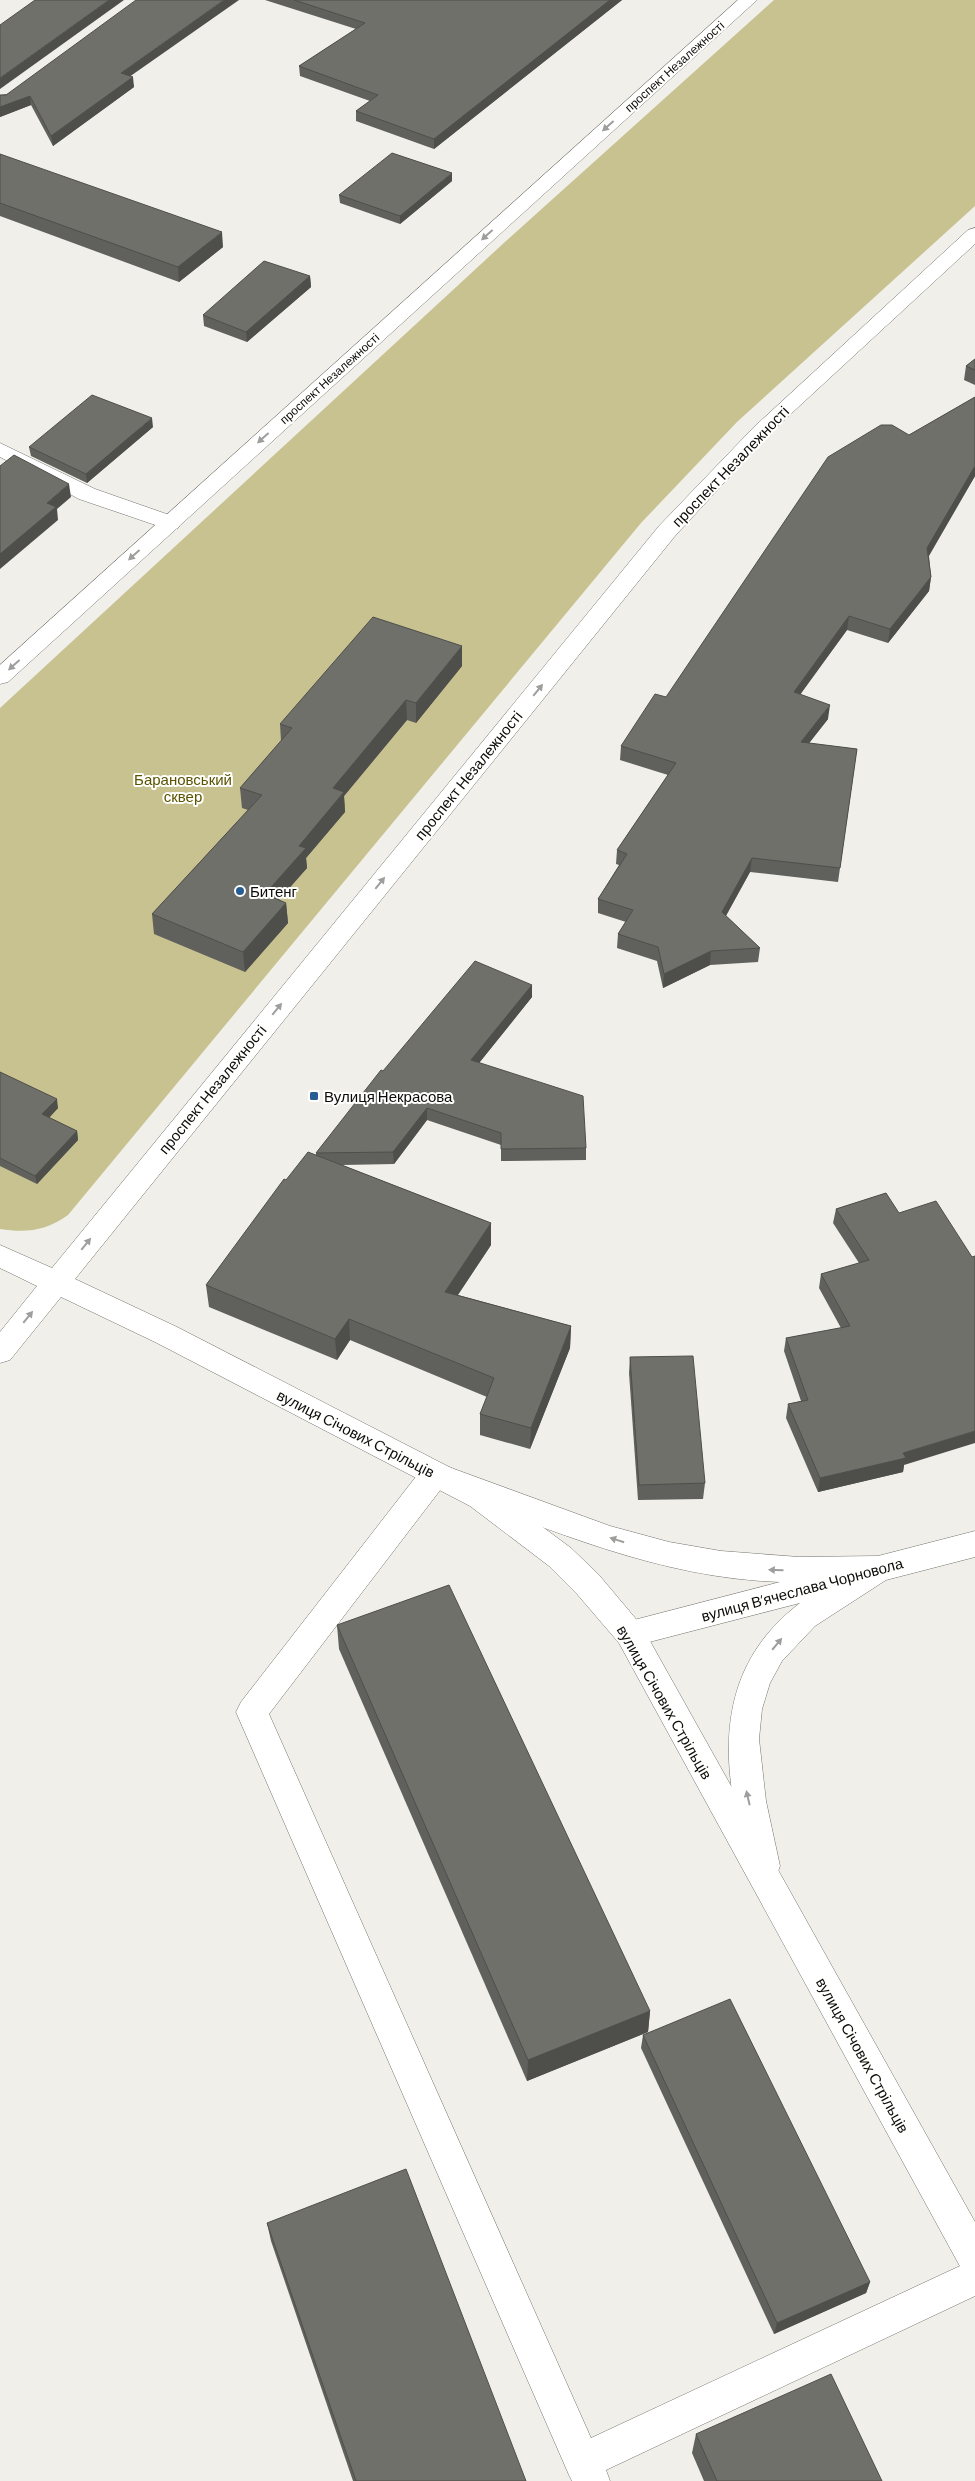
<svg xmlns="http://www.w3.org/2000/svg" width="975" height="2481" viewBox="0 0 975 2481" font-family="Barlow,sans-serif">
	<style>
		.green { fill: #c8c291 }
		.lines { fill: none; stroke-linecap: round; stroke-linejoin: round }
		.minor-casing { stroke: #74736e; stroke-width: 1 }
		.major-casing { stroke: #74736e; stroke-width: 1 }
		.minor { fill: #fff; fill-rule: evenodd }
		.major { fill: #fff; fill-rule: evenodd }
		.wall { fill: #60605c }
		.shaded-wall { fill: #4e4e4b }
		.building { fill: #70706b; stroke: #4e4e4b }
		.oneway { fill: #9e9e9d }
		.poi-dot { fill: #275c95; stroke: #fffffe; stroke-width: 2 }
		.labels { text-anchor: middle; dominant-baseline: central; stroke-width: 4; stroke-linejoin: round; paint-order: stroke }
		.far-street-label { font-size: 12px; fill: #0d0c0b; stroke: #fffffe }
		.street-label { font-size: 15px; fill: #0d0c0b; stroke: #fffffe }
		.park-label { font-size: 15px; fill: #5b5301; stroke: #fffffe }
		.poi-label { font-size: 15px; fill: #0d0c0b; stroke: #fffffe; text-anchor: start }
	</style>
	<rect width="100%" height="100%" fill="#f0efe9"/>
	<!-- green -->
	<path class="green" d="M774,0h201v206l-238,216 -96,101 -573,692c-22,16 -42,18 -68,14v-521l506,-467z"/>
	<g class="lines">
		<!-- minor casing -->
		<g class="minor-casing">
			<g id="minor">
				<polygon points="0,443 95,489 178,518 181,523 178,528 170,530 79,499 0,457"/>
				<path d="M435,1462l175,64 59,16 52,9 78,6 79,-1 97,-25v26l-89,23 -71,46 -33,35 -12,22 -8,26 -3,30 7,62 14,65 -4,11 -12,4 -12,-4c-8,-20 -11,-42 -16,-63 -17,-83 -7,-157 64,-211l-170,44 -11,-4 -4,-9 4,-9 11,-4 150,-39c-121,-4 -228,-52 -339,-93l-172,225 322,724 384,-179v37l-369,174 4,11h-38l-3,-6 -333,-763 5,-10 184,-237z"/>
			</g>
		</g>
		<!-- major casing -->
		<g class="major-casing">
			<g id="major">
				<polygon points="738,0 757,0 8,682 0,684 0,665"/>
				<polygon points="975,228 975,244 768,435 675,536 75,1279 177,1327 490,1488 571,1548 599,1575 641,1625 975,2222 975,2275 962,2270 619,1643 577,1594 549,1566 470,1506 157,1343 61,1297 10,1360 0,1363 0,1332 37,1286 0,1268 0,1245 52,1268 659,526 754,427 968,230"/>
			</g>
		</g>
		<!-- minor -->
		<use href="#minor" class="minor"/>
		<!-- major -->
		<use href="#major" class="major"/>
	</g>
	<!-- wall -->
	<g class="wall">
		<polygon points="265,0 622,0 434,149 356,121 356,111 370,101 300,76 299,66 356,29"/>
		<polygon points="131,76 134,87 53,146 31,105 0,117 0,95"/>
		<polygon points="0,154 223,247 179,282 0,216"/>
		<polygon points="452,181 400,224 340,203 339,195"/>
		<polygon points="310,276 311,287 247,342 204,326 203,315"/>
		<polygon points="975,359 975,385 964,380 966,366"/>
		<polygon points="975,397 975,476 929,556 931,577 929,591 888,643 847,630 800,694 828,719 809,743 857,749 838,882 750,872 726,916 760,948 758,962 710,965 663,988 657,961 617,948 618,934 626,922 598,913 598,899 619,865 616,864 617,850 668,775 620,760 621,746 909,435"/>
		<polygon points="153,427 87,483 31,456 29,447"/>
		<polygon points="462,666 416,723 407,720 344,796 345,812 306,858 307,868 279,900 286,903 288,923 245,972 154,934 152,914 248,810 242,808 240,788 281,741 280,724"/>
		<polygon points="532,985 532,997 479,1063 586,1148 586,1160 501,1161 501,1145 427,1120 394,1164 342,1165 491,1223 491,1245 458,1295 571,1326 570,1348 530,1449 480,1435 480,1414 487,1397 350,1340 337,1360 209,1307 206,1285 286,1180 316,1155 316,1153 383,1071"/>
		<polygon points="0,1072 58,1108 49,1118 77,1131 78,1140 37,1184 0,1166"/>
		<polygon points="886,1193 904,1465 903,1472 818,1492 786,1418 788,1404 801,1401 784,1351 786,1338 841,1328 819,1288 821,1274 859,1263 833,1223 836,1209"/>
		<polygon points="630,1357 705,1483 703,1499 638,1500 629,1373"/>
		<polygon points="337,1625 650,2011 648,2032 527,2081 339,1649"/>
		<polygon points="643,2035 870,2282 866,2293 774,2334 641,2048"/>
		<polygon points="267,2223 526,2481 353,2481 271,2241"/>
		<polygon points="696,2434 882,2481 704,2481 692,2453"/>
	</g>
	<!-- shaded-wall -->
	<g class="shaded-wall">
		<polygon points="109,0 124,0 0,89 0,78"/>
		<polygon points="224,0 239,0 122,82 121,73"/>
		<polygon points="610,0 622,0 434,149 434,139"/>
		<polygon points="133,77 134,87 53,146 51,136"/>
		<polygon points="30,96 31,105 0,117 0,107"/>
		<polygon points="452,173 452,181 400,224 400,216"/>
		<polygon points="222,232 223,247 179,282 178,267"/>
		<polygon points="310,276 311,287 247,342 246,332"/>
		<polygon points="152,418 153,427 87,483 86,474"/>
		<polygon points="975,466 975,476 925,562 927,548"/>
		<polygon points="69,484 71,497 57,509 58,520 0,569 0,554 47,503"/>
		<polygon points="931,577 929,591 888,643 890,629"/>
		<polygon points="849,616 847,630 792,706 794,692"/>
		<polygon points="462,646 462,666 416,723 416,703"/>
		<polygon points="406,700 407,720 344,796 345,812 306,858 307,868 266,914 265,894 299,846 333,788"/>
		<polygon points="830,705 828,719 799,756 801,742"/>
		<polygon points="752,858 750,872 720,926 722,912"/>
		<polygon points="286,903 288,923 245,972 243,952"/>
		<polygon points="711,951 710,965 663,988 664,974"/>
		<polygon points="532,985 532,997 471,1073 471,1060"/>
		<polygon points="57,1099 58,1108 44,1123 42,1114"/>
		<polygon points="427,1108 427,1120 394,1164 393,1152"/>
		<polygon points="77,1131 78,1140 37,1184 35,1176"/>
		<polygon points="491,1223 491,1245 445,1314 445,1292"/>
		<polygon points="349,1319 350,1340 337,1360 335,1339"/>
		<polygon points="571,1326 570,1348 530,1449 531,1428"/>
		<polygon points="975,1431 975,1443 904,1465 903,1472 818,1492 820,1478"/>
		<polygon points="650,2011 648,2032 527,2081 528,2060"/>
		<polygon points="870,2282 866,2293 774,2334 777,2323"/>
	</g>
	<!-- building -->
	<g class="building">
		<polygon points="35,0 109,0 0,78 0,25"/>
		<polygon points="136,0 224,0 121,73 133,77 51,136 30,96 0,107 0,95 6,95"/>
		<polygon points="294,0 610,0 434,139 356,111 378,95 299,66 365,23"/>
		<polygon points="392,153 452,173 400,216 339,195"/>
		<polygon points="0,154 222,232 178,267 0,203"/>
		<polygon points="264,261 310,276 246,332 203,315"/>
		<polygon points="975,359 975,370 966,366"/>
		<polygon points="92,395 152,418 86,474 29,447"/>
		<polygon points="975,397 975,466 927,548 931,577 890,629 849,616 794,692 830,705 801,742 857,749 840,868 752,858 722,912 760,948 711,951 664,974 658,947 618,934 633,910 598,899 627,854 617,850 676,763 621,746 655,694 666,697 828,457 881,425 892,425 909,435"/>
		<polygon points="14,455 69,484 47,503 56,507 0,554 0,466"/>
		<polygon points="373,617 462,646 416,703 406,700 333,788 344,792 299,846 306,848 265,894 286,903 243,952 152,914 262,795 240,788 292,728 280,724"/>
		<polygon points="475,961 532,985 471,1060 583,1096 586,1148 501,1149 501,1133 427,1108 393,1152 316,1153 381,1070 383,1071"/>
		<polygon points="0,1072 57,1099 42,1114 77,1131 35,1176 0,1158"/>
		<polygon points="308,1152 491,1223 445,1292 571,1326 531,1428 480,1414 494,1378 349,1319 335,1339 206,1285 284,1179 286,1180"/>
		<polygon points="886,1193 899,1213 936,1201 972,1257 975,1256 975,1431 903,1453 906,1458 820,1478 788,1404 808,1400 786,1338 850,1326 821,1274 869,1260 836,1209"/>
		<polygon points="693,1356 705,1483 639,1485 630,1357"/>
		<polygon points="449,1585 650,2011 528,2060 337,1625"/>
		<polygon points="730,1999 870,2282 777,2323 643,2035"/>
		<polygon points="406,2169 526,2481 356,2481 267,2223"/>
		<polygon points="831,2374 882,2481 717,2481 696,2434"/>
	</g>
	<!-- one-way arrows -->
	<defs><path id="oneway-solid" d="M-6-.8H1V-3.2L6.5 0L1 3.2V.8H-6Z" transform="scale(1.25)"/></defs>
	<g class="oneway">
		<use href="#oneway-solid" transform="translate(608 126) rotate(138)"/>
		<use href="#oneway-solid" transform="translate(487 235) rotate(138)"/>
		<use href="#oneway-solid" transform="translate(263 438) rotate(138)"/>
		<use href="#oneway-solid" transform="translate(134 555) rotate(138)"/>
		<use href="#oneway-solid" transform="translate(14 665) rotate(138)"/>
		<use href="#oneway-solid" transform="translate(538 690) rotate(-51)"/>
		<use href="#oneway-solid" transform="translate(380 883) rotate(-51)"/>
		<use href="#oneway-solid" transform="translate(277 1009) rotate(-51)"/>
		<use href="#oneway-solid" transform="translate(86 1244) rotate(-51)"/>
		<use href="#oneway-solid" transform="translate(28 1317) rotate(-51)"/>
		<use href="#oneway-solid" transform="translate(617 1540) rotate(-162)"/>
		<use href="#oneway-solid" transform="translate(776 1570) rotate(-178)"/>
		<use href="#oneway-solid" transform="translate(777 1644) rotate(-50)"/>
		<use href="#oneway-solid" transform="translate(748 1798) rotate(-103)"/>
	</g>
	<!-- markers -->
	<g class="poi-dot">
		<circle cx="240" cy="891" r="5"/>
		<rect x="309" y="1091" width="10" height="10" rx="2.5"/>
	</g>
	<g class="labels">
		<!-- far-street labels -->
		<g class="far-street-label">
			<text transform="translate(674 66) rotate(-42)">проспект Незалежності</text>
			<text transform="translate(329 378) rotate(-42)">проспект Незалежності</text>
		</g>
		<!-- street labels -->
		<g class="street-label">
			<text transform="translate(730 466) rotate(-46)">проспект Незалежності</text>
			<text transform="translate(468 775) rotate(-51)">проспект Незалежності</text>
			<text transform="translate(212 1089) rotate(-51)">проспект Незалежності</text>
			<text transform="translate(356 1433) rotate(27)">вулиця Січових Стрільців</text>
			<text transform="translate(802 1589) rotate(-15)">вулиця Вʼячеслава Чорновола</text>
			<text transform="translate(665 1702) rotate(60)">вулиця Січових Стрільців</text>
			<text transform="translate(863 2055) rotate(61)">вулиця Січових Стрільців</text>
		</g>
		<!-- park labels -->
		<g class="park-label">
			<text x="183" y="779">Барановський<tspan x="183" dy="17">сквер</tspan></text>
		</g>
		<!-- poi labels -->
		<g class="poi-label">
			<text x="250" y="891">Битенг</text>
			<text x="324" y="1096">Вулиця Некрасова</text>
		</g>
	</g>
</svg>
